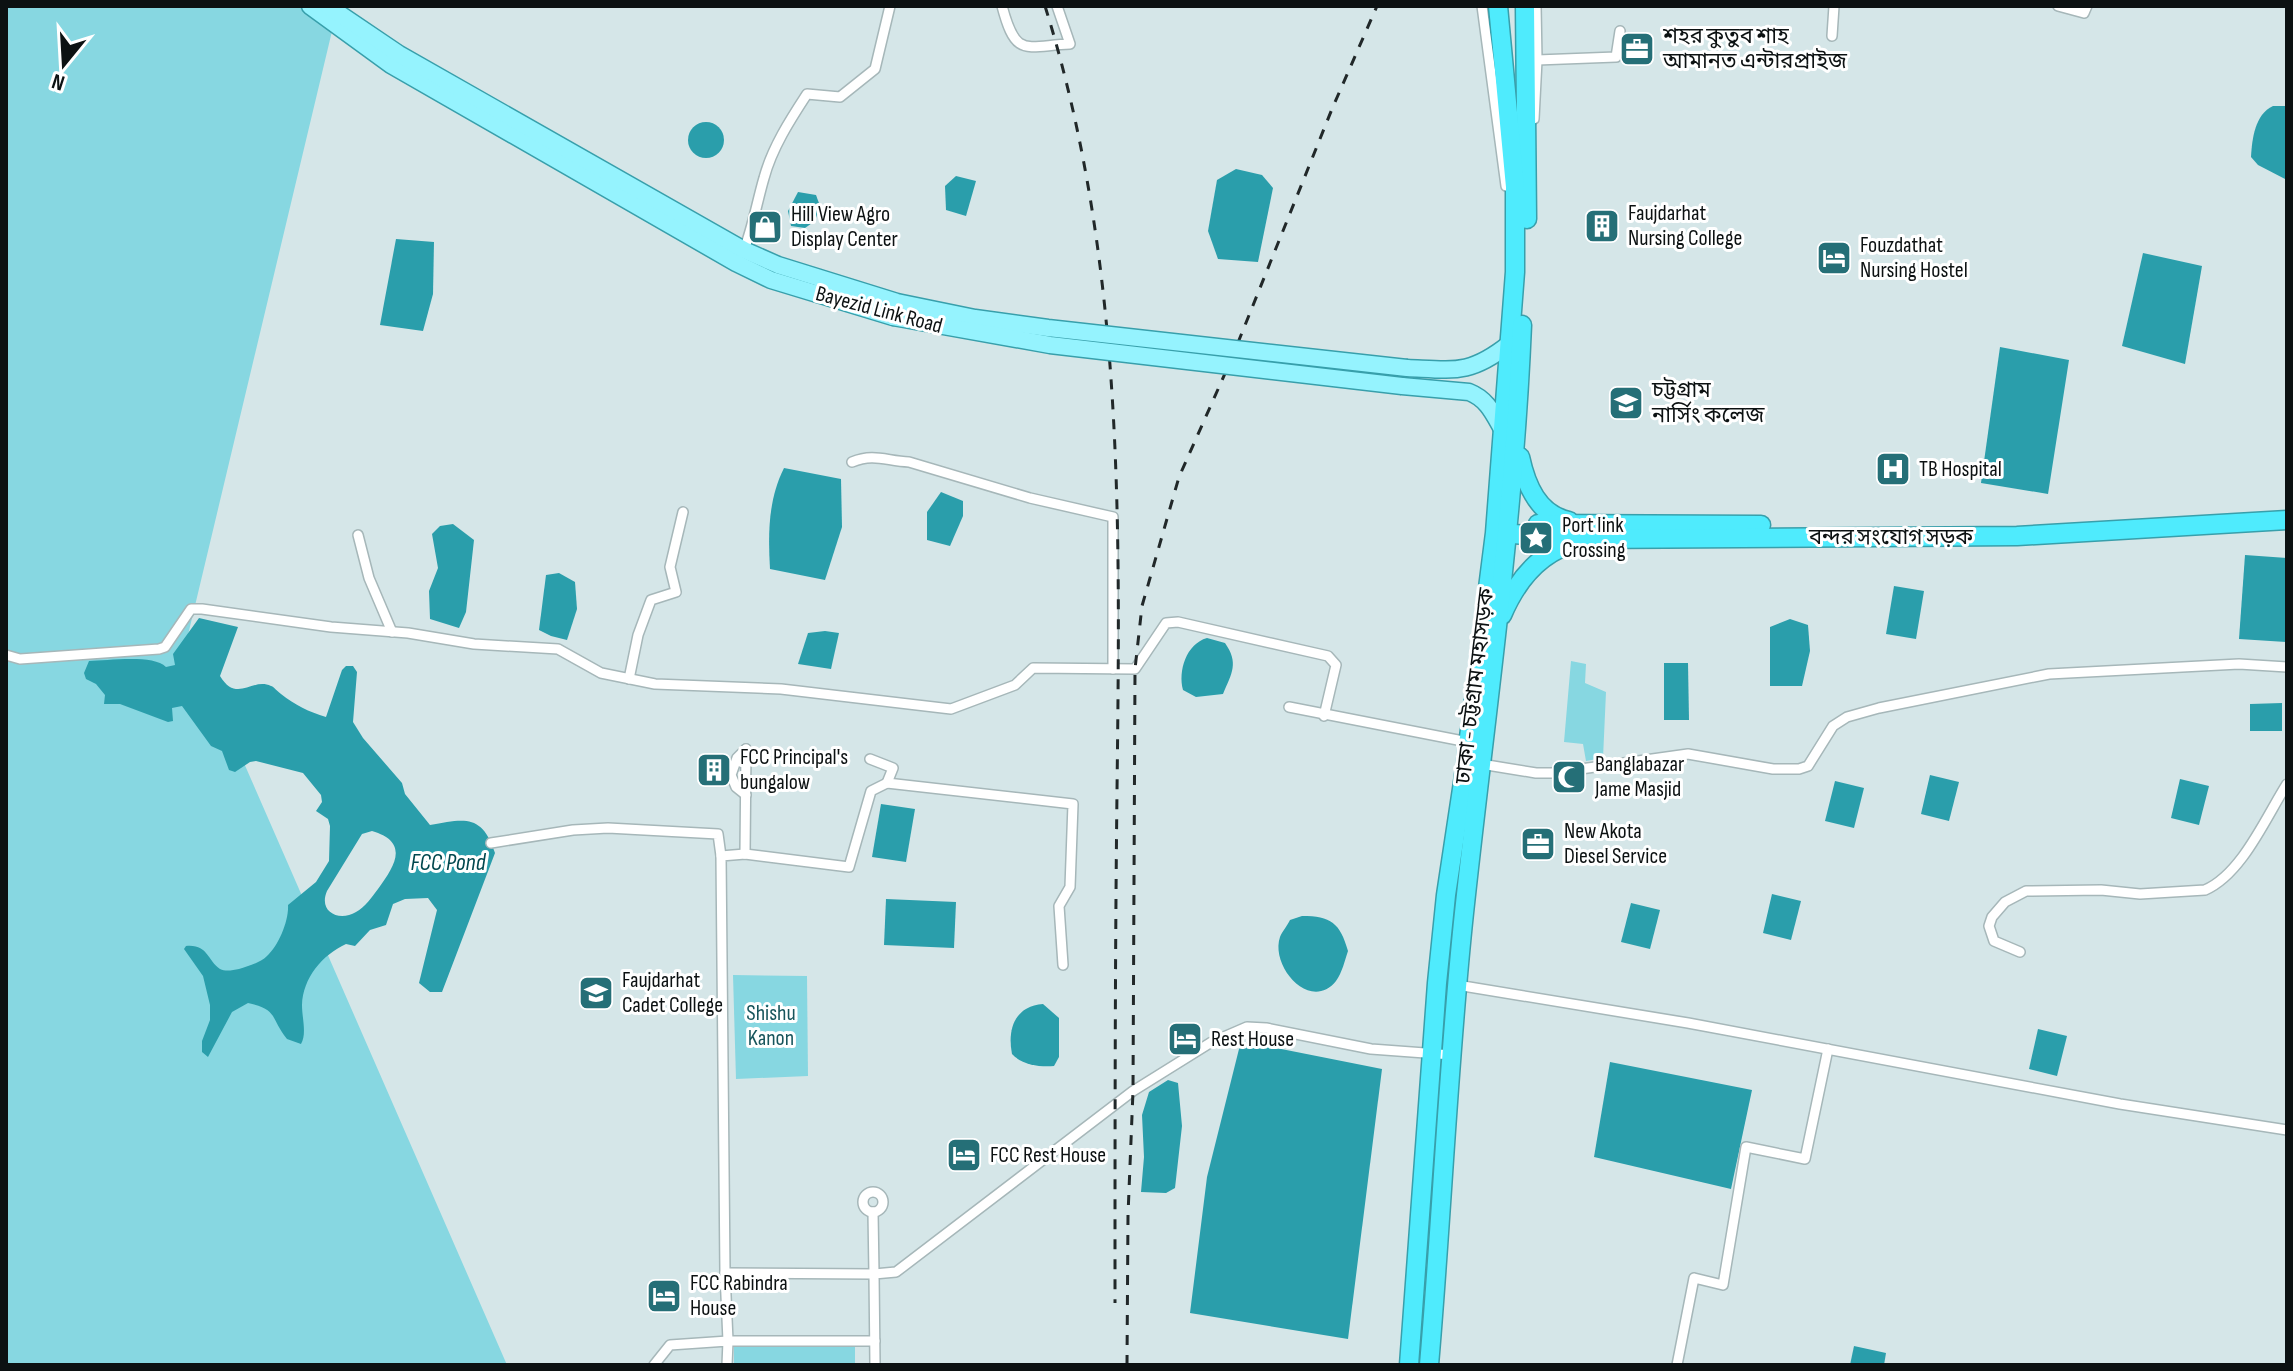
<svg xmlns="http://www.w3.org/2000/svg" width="2293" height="1371" viewBox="0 0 2293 1371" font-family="'Sofia Sans Condensed','Noto Sans Bengali',sans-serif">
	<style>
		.green { fill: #87d7e1 }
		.water { fill: #2a9eab; fill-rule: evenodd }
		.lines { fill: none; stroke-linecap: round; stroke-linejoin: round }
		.street-casing { stroke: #a6b7b9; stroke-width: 12 }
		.primary-casing { stroke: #389fab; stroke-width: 19 }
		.highway-casing { stroke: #389fab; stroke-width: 21 }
		.street { stroke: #fff; stroke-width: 9 }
		.primary { stroke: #95f3fe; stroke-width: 16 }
		.highway { stroke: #4febfd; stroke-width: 18 }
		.rail { stroke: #212829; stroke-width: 3; stroke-dasharray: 10 10; stroke-linecap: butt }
		.primary-bridge-casing { stroke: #389fab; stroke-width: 19; stroke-linecap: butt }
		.primary-bridge { stroke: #95f3fe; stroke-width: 16 }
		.labels { text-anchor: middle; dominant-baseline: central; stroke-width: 6; stroke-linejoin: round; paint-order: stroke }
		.poi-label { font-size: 22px; fill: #0c1112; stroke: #fff; text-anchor: start }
		.street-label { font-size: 22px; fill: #0c1112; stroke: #fff }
		.park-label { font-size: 22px; fill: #17555c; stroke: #fff }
		.water-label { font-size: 24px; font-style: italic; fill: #01474e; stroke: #fff }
	</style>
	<rect width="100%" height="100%" fill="#d5e6e8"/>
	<!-- green -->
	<g class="green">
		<polygon points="6,6 338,6 188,635 507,1365 6,1365"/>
		<polygon points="1571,661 1586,664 1585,683 1606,692 1603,758 1586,761 1583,744 1564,742"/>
		<polygon points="733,975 807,976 808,1076 736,1079"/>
		<polygon points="734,1345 855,1347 855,1365 734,1365"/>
	</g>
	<!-- water -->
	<g class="water">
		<path d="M2273,106h14v74l-29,-15 -7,-8c1,-18 4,-43 22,-51z"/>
		<circle cx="706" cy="140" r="18"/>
		<polygon points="1236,169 1262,175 1273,188 1258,262 1218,259 1208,231 1217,180"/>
		<polygon points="956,176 976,181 966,216 946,210 945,186"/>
		<polygon points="798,192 816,195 820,206 815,221 805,228 791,226 788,211"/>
		<polygon points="396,239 434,242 433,294 423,331 380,325"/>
		<polygon points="2143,253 2202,266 2185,364 2122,346"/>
		<polygon points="2000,347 2069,360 2048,494 1981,483"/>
		<path d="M784,468l57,11 1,48 -17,53 -55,-11c-2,-35 -2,-69 14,-101z"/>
		<polygon points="941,492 963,501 963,516 950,546 927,540 927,512"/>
		<polygon points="453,524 474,540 466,612 459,628 430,619 429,591 438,568 432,534 440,526"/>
		<polygon points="2245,555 2287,558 2286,642 2239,639"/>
		<polygon points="559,573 575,582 577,609 567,640 551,636 539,630 546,575"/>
		<polygon points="1894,586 1924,591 1916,639 1886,634"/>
		<path d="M199,618l39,9 -18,49c17,28 32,1 51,10 2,0 8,7 10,8 14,11 28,18 45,23l16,-47 4,-4h7l4,6 -4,50 10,16 39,45 3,11 25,31c34,-6 52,-12 65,28l-53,139h-12l-11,-9 18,-73 -9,-12 -23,1 -12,5 -7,21 -16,5 -15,16 -9,-2c-24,11 -43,34 -44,61 0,13 5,29 -1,39l-14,-5c-17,-21 -8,-29 -39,-36l-16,9 -24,45 -6,-5v-11l8,-21v-15l-7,-29 -19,-27 2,-3c22,-2 21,14 34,23 6,3 13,1 19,0 9,-3 21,-6 28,-13 12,-11 22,-36 21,-51l28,-23 13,-21 1,-35 -2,-7 -12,-8 6,-9 -1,-7 -18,-22 -47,-12 -6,1 -15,10 -6,-2 -7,-19 -11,-5 -29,-40 -10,2 1,13 -5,1 -48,-18h-16l1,-9 -9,-11 -10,-5 -2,-6 5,-12c18,0 64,-7 77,6l9,-2 -2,-11zM372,831c38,11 23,35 6,58 -6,8 -13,18 -22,23 -17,10 -38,0 -29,-21l35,-57z"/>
		<polygon points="1790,619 1808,625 1810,651 1802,686 1770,686 1770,627"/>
		<polygon points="825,631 839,633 831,669 798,664 808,633"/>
		<path d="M1207,638l18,5c14,20 7,30 -2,51l-27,3 -13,-7c-5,-19 3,-46 24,-52z"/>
		<polygon points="1664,663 1688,663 1689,720 1664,720"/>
		<polygon points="2282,703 2282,731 2250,731 2250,704"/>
		<polygon points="1930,775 1959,782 1949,821 1921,814"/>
		<polygon points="2180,779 2209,786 2199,825 2171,818"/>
		<polygon points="1835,781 1864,788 1854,828 1825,821"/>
		<polygon points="881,804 915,809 906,862 872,857"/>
		<polygon points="1772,894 1801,901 1791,940 1763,933"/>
		<polygon points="886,899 956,902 954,948 884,945"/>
		<polygon points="1631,903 1660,910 1650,949 1621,942"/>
		<path d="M1302,916c29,0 38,7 46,35 -3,9 -6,22 -12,30 -26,32 -66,-15 -56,-44 2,-5 7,-11 10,-17z"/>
		<path d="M1043,1004l16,14v39l-5,9c-15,1 -32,-1 -42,-12 -5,-25 3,-48 31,-50z"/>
		<polygon points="2038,1029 2067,1036 2057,1076 2029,1069"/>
		<polygon points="1241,1041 1382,1069 1348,1339 1190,1313 1207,1177"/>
		<polygon points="1610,1062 1752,1090 1731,1189 1594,1157"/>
		<polygon points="1168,1080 1178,1083 1182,1126 1175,1188 1166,1193 1141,1192 1144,1157 1142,1115 1149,1092"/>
		<polygon points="1854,1346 1886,1353 1884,1365 1850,1365"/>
	</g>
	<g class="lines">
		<!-- street casing -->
		<g class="street-casing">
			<g id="street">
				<path d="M1002,6c14,53 23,40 68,38l-13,-38"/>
				<polyline points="1482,6 1506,186 1515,187"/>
				<polyline points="2058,6 2084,13 2087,6"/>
				<polyline points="1832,36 1834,6"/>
				<polyline points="1537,60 1616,57 1620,31"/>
				<polyline points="1534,119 1537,60 1536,6"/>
				<path d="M744,250c9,-24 13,-48 20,-72 8,-30 26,-58 43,-84l33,3 35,-28 15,-63"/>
				<path d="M852,462c22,-9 34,-1 57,0l121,36 83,19v152"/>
				<polyline points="358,535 369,578 392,632"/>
				<polyline points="6,655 20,659 159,649 165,647 191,609 202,609 331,627 408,633 474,644 558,649 601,673 655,684 781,689 951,709 1015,685 1033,668 1135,669 1166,623 1178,622 1328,656 1336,665 1324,716"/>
				<polyline points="629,679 638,635 651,600 676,592 670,567 683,512"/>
				<polyline points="1289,707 1468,742"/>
				<polyline points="870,759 893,768 887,783"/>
				<polyline points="1481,764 1536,773 1552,773 1688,754 1773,769 1799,769 1808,766 1833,726 1847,717 1879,708 2049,674 2239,664 2287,667"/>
				<polyline points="746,795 736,787 731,775 737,758 746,749"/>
				<polyline points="491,843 573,830 608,828 718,834 721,856"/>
				<polyline points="745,854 746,749"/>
				<path d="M2020,952l-26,-11 -5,-15 3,-9 13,-15 21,-11 75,-1 39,4 65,-4c37,-16 61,-73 82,-106"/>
				<polyline points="1457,985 1688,1023 2120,1104 2287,1130"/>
				<circle cx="873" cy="1202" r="10"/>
				<polyline points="873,1212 874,1274 725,1273 728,1341 875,1341"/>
				<polyline points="725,1273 721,856 745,854 849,867 871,791 887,783 1073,804 1070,887 1059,906 1063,965"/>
				<polyline points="654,1365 670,1345 728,1341 727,1365"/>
				<polyline points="875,1365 874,1274 896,1272 1133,1091 1210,1043 1247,1027 1266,1028 1371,1049 1452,1055"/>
				<polyline points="1677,1365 1694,1278 1723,1285 1746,1147 1805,1159 1828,1049"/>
			</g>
		</g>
		<!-- primary casing -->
		<g class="primary-casing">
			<g id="primary">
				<polyline points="310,6 391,65 736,263 771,280 893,317"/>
				<polyline points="328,6 399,54 744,250 778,265 897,302"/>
				<path d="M1407,368c47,2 63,7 102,-24"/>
				<path d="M1402,386l67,6c18,7 24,21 33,37"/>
			</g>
		</g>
		<!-- highway casing -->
		<g class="highway-casing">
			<g id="highway">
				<polyline points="1525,6 1527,219"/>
				<path d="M1520,457c6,28 18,58 49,64"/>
				<polyline points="1538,524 1761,525"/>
				<polyline points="1498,533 1588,539 2017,536 2287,520"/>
				<path d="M1502,615c15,-35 38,-64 76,-73"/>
				<polyline points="1409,1365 1437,983 1446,895 1465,769 1495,533 1515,272 1515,187 1498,6"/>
				<path d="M1429,1365c13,-150 19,-302 35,-452 21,-196 50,-391 58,-588"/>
			</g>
		</g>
		<!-- street -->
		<use href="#street" class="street"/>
		<!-- primary -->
		<use href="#primary" class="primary"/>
		<!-- highway -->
		<use href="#highway" class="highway"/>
		<!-- rail -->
		<g class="rail">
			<path d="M1045,6c80,257 75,520 72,786 -2,170 -2,341 -2,511"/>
			<polyline points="1127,1365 1128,1215 1133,1091 1135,669 1142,606 1179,477 1231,360 1332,109 1377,6"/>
		</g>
		<!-- primary-bridge casing -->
		<g class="primary-bridge-casing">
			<g id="primary-bridge">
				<polyline points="897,302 975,318 1048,328 1407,368"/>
				<polyline points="893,317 1050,345 1402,386"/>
			</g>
		</g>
		<!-- primary-bridge -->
		<use href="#primary-bridge" class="primary-bridge"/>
	</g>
	<!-- icons -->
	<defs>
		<g id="office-square" transform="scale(1.8)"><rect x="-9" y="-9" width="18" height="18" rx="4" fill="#256f77" stroke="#fff"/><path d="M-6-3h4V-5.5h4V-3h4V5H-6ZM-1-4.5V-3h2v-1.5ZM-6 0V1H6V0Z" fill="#fff"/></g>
		<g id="building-square" transform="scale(1.8)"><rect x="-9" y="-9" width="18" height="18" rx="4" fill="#256f77" stroke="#fff"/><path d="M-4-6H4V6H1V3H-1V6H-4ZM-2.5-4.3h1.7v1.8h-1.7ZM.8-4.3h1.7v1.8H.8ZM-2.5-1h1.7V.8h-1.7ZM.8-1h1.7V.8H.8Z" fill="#fff"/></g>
		<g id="shop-square" transform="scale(1.8)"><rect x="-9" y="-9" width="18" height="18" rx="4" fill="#256f77" stroke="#fff"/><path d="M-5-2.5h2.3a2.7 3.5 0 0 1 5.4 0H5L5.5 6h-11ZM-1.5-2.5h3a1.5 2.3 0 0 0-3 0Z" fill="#fff"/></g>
		<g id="hotel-square" transform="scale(1.8)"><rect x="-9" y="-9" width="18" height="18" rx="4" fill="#256f77" stroke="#fff"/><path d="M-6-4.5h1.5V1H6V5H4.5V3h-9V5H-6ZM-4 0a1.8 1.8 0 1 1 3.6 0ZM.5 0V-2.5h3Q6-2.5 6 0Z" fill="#fff"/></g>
		<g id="university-square" transform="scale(1.8)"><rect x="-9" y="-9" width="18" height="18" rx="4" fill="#256f77" stroke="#fff"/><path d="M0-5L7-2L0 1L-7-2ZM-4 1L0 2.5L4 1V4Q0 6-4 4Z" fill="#fff"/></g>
		<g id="hospital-square" transform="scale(1.8)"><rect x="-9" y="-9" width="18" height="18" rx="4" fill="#256f77" stroke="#fff"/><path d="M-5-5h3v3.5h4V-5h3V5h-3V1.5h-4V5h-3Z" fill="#fff"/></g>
		<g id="sight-square" transform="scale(1.8)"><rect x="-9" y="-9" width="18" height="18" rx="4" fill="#256f77" stroke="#fff"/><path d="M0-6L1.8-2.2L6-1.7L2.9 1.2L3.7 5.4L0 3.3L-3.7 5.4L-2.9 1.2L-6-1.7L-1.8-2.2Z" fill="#fff"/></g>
		<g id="mosque-square" transform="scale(1.8)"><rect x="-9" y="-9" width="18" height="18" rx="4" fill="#256f77" stroke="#fff"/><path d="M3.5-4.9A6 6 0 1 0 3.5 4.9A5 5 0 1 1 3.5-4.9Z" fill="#fff"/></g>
	</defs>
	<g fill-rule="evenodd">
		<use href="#office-square" x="1637" y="49"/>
		<use href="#building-square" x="1602" y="226"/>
		<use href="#shop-square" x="765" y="227"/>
		<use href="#hotel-square" x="1834" y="258"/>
		<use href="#university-square" x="1626" y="403"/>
		<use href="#hospital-square" x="1893" y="469"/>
		<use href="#sight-square" x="1536" y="538"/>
		<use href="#building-square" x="714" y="770"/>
		<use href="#mosque-square" x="1569" y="777"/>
		<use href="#office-square" x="1538" y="844"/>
		<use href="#university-square" x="596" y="993"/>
		<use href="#hotel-square" x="1185" y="1039"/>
		<use href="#hotel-square" x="964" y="1155"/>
		<use href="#hotel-square" x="664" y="1296"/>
	</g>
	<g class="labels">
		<!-- poi labels -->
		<g class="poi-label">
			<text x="1663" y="36">শহর কুতুব শাহ<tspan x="1663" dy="25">আমানত এন্টারপ্রাইজ</tspan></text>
			<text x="1628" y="213">Faujdarhat<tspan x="1628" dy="25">Nursing College</tspan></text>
			<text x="791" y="214">Hill View Agro<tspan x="791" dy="25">Display Center</tspan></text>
			<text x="1860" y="245">Fouzdathat<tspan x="1860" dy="25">Nursing Hostel</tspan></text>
			<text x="1652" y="390">চট্টগ্রাম<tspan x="1652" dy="25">নার্সিং কলেজ</tspan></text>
			<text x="1919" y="469">TB Hospital</text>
			<text x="1562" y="525">Port link<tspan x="1562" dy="25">Crossing</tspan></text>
			<text x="740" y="757">FCC Principal's<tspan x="740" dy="25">bungalow</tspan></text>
			<text x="1595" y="764">Banglabazar<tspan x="1595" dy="25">Jame Masjid</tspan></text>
			<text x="1564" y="831">New Akota<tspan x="1564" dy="25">Diesel Service</tspan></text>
			<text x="622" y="980">Faujdarhat<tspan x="622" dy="25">Cadet College</tspan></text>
			<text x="1211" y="1039">Rest House</text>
			<text x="990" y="1155">FCC Rest House</text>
			<text x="690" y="1283">FCC Rabindra<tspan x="690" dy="25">House</tspan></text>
		</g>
		<!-- street labels -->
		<g class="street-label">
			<text transform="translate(879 310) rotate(15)">Bayezid Link Road</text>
			<text x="1891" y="537">বন্দর সংযোগ সড়ক</text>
			<text transform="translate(1475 686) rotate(-83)">ঢাকা - চট্টগ্রাম মহাসড়ক</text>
		</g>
		<!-- park labels -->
		<g class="park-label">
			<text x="771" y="1013">Shishu<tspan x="771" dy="25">Kanon</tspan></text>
		</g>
		<!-- water labels -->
		<g class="water-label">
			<text x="448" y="862">FCC Pond</text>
		</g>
	</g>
	<!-- border -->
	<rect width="2293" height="1371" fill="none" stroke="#0c1112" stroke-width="16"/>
	<!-- north arrow -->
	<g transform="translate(64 64) rotate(198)" stroke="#ffffff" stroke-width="6" paint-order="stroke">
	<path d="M0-6L14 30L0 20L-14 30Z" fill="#0c1112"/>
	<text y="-12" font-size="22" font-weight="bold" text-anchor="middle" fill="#0c1112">N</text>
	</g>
</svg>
